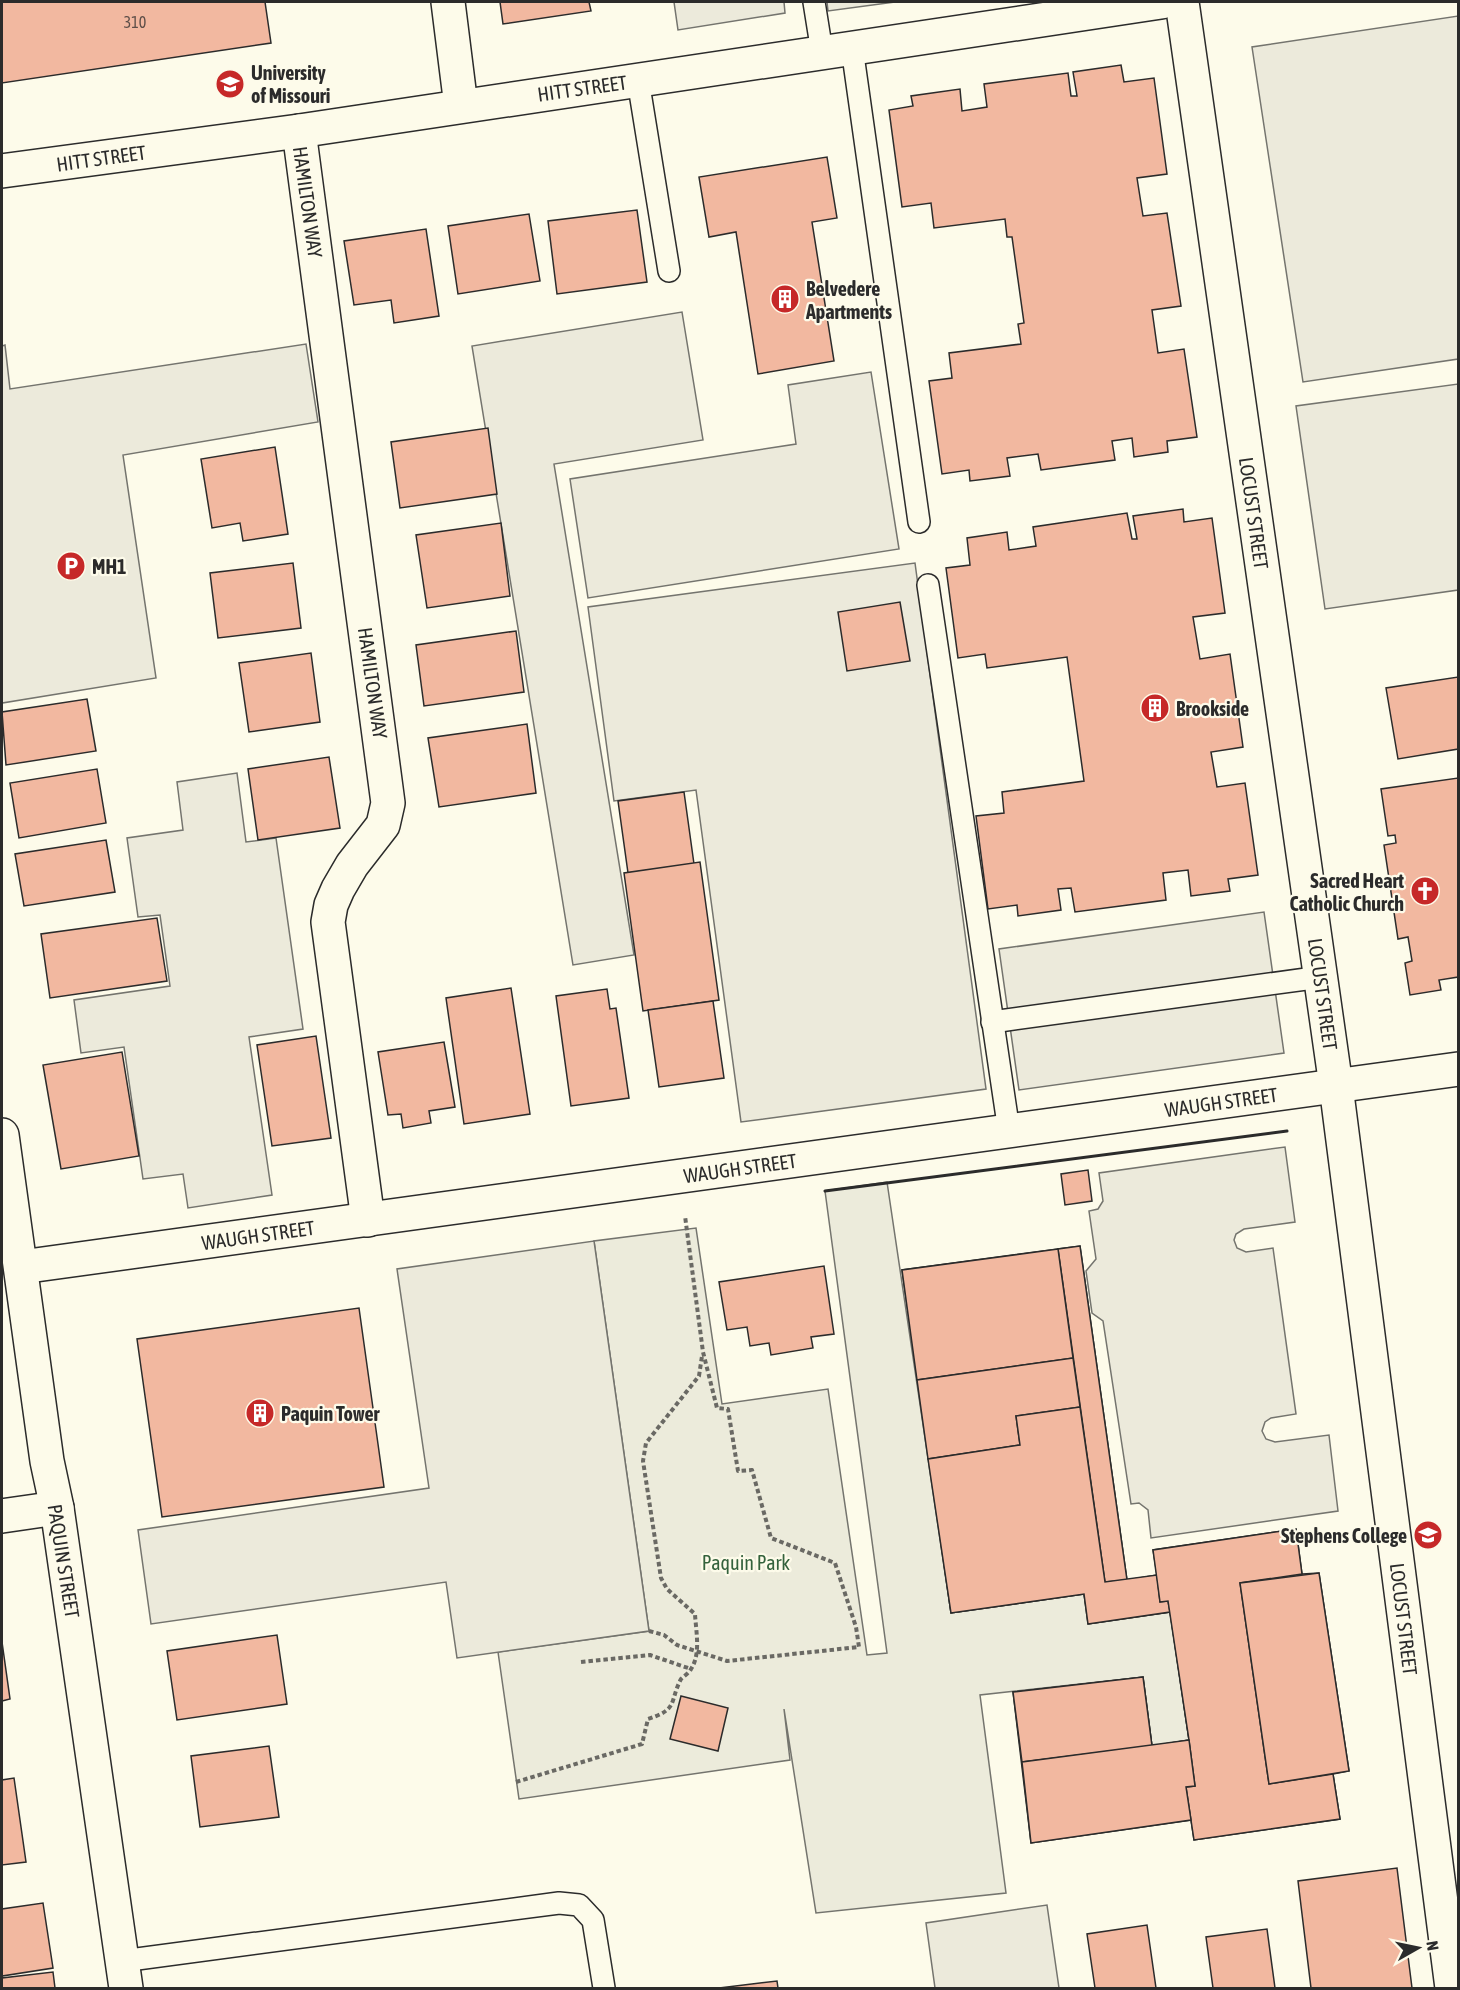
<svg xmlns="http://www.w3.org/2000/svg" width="1460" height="1990" viewBox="0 0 1460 1990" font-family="'Asap Condensed',sans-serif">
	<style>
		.green { fill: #ecebdb; stroke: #74746e; stroke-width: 1.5 }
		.parking { fill: #eceadb; stroke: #74746e; stroke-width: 1.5 }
		.building { fill: #f2b8a0; stroke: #2b2b2b; stroke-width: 1.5; fill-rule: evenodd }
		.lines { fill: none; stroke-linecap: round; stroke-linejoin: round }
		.service-casing { stroke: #2b2b2b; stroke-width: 24 }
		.minor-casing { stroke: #2b2b2b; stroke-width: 36 }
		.tertiary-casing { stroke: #2b2b2b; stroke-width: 36 }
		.path { stroke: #6a6964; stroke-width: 4; stroke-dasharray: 4.5 3; stroke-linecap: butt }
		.service { stroke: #fdfbea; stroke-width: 21 }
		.minor { stroke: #fdfbea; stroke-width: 33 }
		.tertiary { stroke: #fdfbea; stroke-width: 33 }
		.wall { stroke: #2b2b2b; stroke-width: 3 }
		.labels { text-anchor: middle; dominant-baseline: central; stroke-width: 4.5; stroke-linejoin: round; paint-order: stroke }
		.number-label { font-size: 16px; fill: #5d4e48 }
		.poi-label { font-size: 20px; font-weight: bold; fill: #2b2b2b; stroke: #fdfbea; text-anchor: start }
		.street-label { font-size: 20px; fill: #2b2b2b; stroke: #fdfbea }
		.park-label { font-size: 20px; fill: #34623c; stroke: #fdfbea }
	</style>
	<rect width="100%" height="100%" fill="#fdfbea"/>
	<!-- green -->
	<polygon class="green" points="887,1182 951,1613 1084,1594 1089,1624 1170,1612 1189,1740 1152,1746 1143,1677 980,1695 1006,1893 816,1913 784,1709 790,1760 519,1799 498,1652 649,1631 594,1241 696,1228 722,1404 828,1389 867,1655 887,1653 825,1191"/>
	<!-- parking -->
	<g class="parking">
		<polygon points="674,2 784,2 785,13 678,30"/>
		<polygon points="827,2 895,2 828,11"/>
		<polygon points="1458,16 1458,359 1303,382 1252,47"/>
		<polygon points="682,312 703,440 554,464 634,955 573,965 472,346"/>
		<polygon points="306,344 318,422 123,455 156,678 2,703 2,346 5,345 10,389"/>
		<polygon points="871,372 899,549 588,598 570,479 796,444 788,385"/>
		<polygon points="1458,384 1458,590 1325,609 1296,406"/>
		<polygon points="915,563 986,1089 741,1122 696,790 614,801 588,607"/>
		<polygon points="237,773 246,842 276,838 303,1029 249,1037 272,1195 188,1208 183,1174 143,1179 124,1047 81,1053 74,1000 170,986 160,915 138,917 127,838 183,830 177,782"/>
		<polygon points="1264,912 1284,1053 1019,1090 999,949"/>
		<polygon points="1285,1147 1295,1222 1244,1229 1236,1234 1234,1240 1237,1248 1246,1252 1273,1248 1296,1414 1271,1418 1265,1422 1262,1431 1266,1439 1275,1442 1329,1435 1338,1511 1151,1538 1148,1510 1139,1503 1131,1504 1103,1321 1092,1313 1086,1271 1096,1259 1089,1211 1098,1209 1103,1201 1099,1173"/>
		<polygon points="594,1241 649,1631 457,1658 446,1582 151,1624 138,1530 429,1488 397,1269"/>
		<polygon points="1047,1905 1059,1988 935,1988 926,1923"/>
	</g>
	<!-- building -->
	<g class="building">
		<polygon points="2,2 265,2 271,43 2,83"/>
		<polygon points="500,2 589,2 591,11 503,24"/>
		<polygon points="1121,65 1124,82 1154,78 1167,174 1137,178 1143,216 1167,213 1181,306 1152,310 1158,353 1184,349 1197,437 1167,441 1168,452 1134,457 1132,438 1112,441 1115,460 1041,470 1038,454 1007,458 1010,476 970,481 969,470 942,474 929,381 952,378 949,353 1021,344 1018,324 1024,323 1012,237 1007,237 1005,219 934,228 931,203 902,207 889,110 913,106 911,96 960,89 962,111 987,107 984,84 1068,73 1071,96 1077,96 1073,72"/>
		<polygon points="827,157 837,218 812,222 834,361 758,374 736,232 709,237 699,177"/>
		<polygon points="637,210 647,282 557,294 548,221"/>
		<polygon points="529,214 540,281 458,294 448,226"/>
		<polygon points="426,229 439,316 394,323 391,300 354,305 344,241"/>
		<polygon points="488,428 497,494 400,508 391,442"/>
		<polygon points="275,447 288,534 243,541 240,523 212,528 201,459"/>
		<polygon points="1183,509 1184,522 1212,518 1225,613 1193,617 1200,659 1230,654 1243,747 1211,752 1217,787 1245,783 1258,875 1228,879 1230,891 1191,896 1188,870 1163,873 1166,900 1075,912 1071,888 1058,889 1061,910 1018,916 1017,905 988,909 976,816 1004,813 1002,792 1084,781 1067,657 987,668 985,654 958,658 946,568 970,565 967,538 1007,532 1009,550 1036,546 1033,527 1127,513 1132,539 1137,539 1133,516"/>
		<polygon points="501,523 510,596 427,608 416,535"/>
		<polygon points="293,563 301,628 218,638 210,573"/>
		<polygon points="900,602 910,661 847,671 838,612"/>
		<polygon points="516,631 524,692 424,706 416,645"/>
		<polygon points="311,653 320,722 249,732 239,663"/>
		<polygon points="1458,677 1458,749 1398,759 1386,688"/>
		<polygon points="87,699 96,751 6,765 2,712"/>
		<polygon points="527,724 536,793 439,807 428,738"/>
		<polygon points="329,757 340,828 258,840 248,769"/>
		<polygon points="97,769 106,823 19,838 10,783"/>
		<polygon points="1458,778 1458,977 1439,980 1441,990 1410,995 1405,963 1412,961 1408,937 1398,939 1384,845 1396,843 1395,835 1388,836 1381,789"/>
		<polygon points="684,792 694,864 628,873 618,801"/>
		<polygon points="106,840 115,892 24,906 15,854"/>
		<polygon points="700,862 719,1000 643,1011 624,873"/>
		<polygon points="157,918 167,981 50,998 41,934"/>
		<polygon points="511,988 530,1114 464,1124 446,998"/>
		<polygon points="607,989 610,1009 616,1008 629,1098 571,1106 556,996"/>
		<polygon points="713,1001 724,1078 659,1087 648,1010"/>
		<polygon points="316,1036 331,1138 272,1146 257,1045"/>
		<polygon points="444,1042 455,1107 429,1111 431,1123 403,1128 401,1114 388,1115 378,1052"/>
		<polygon points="122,1052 139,1156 61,1169 43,1065"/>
		<polygon points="1088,1170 1092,1201 1065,1205 1061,1174"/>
		<path d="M1080,1246l47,334 30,-5 -4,-25 143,-21 6,45 17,-1 30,198 -16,3 7,45 -146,21 -3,-20 -160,23 -18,-151 130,-15 9,69 37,-6 -19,-128 -82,12 -4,-30 -133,19 -49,-343zM1058,1249l47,333 -32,-224z"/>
		<polygon points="1080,1246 1127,1580 1105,1582 1058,1249"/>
		<polygon points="1058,1249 1073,1358 917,1380 902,1270"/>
		<polygon points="824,1266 834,1334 811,1337 813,1348 771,1355 769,1343 750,1346 747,1327 727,1330 719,1282"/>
		<polygon points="359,1308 384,1487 162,1517 137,1339"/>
		<polygon points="1073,1358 1080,1407 1016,1416 1020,1445 928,1459 917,1380"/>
		<polygon points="1080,1407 1105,1582 1157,1575 1160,1602 1168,1601 1170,1612 1088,1624 1084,1594 951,1613 928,1459 1020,1445 1016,1416"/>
		<polygon points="1296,1529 1302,1574 1240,1583 1269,1784 1333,1774 1340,1819 1194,1840 1186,1787 1195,1786 1189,1740 1168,1601 1160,1602 1153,1550"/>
		<polygon points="1319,1573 1349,1771 1269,1784 1240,1583"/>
		<polygon points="277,1635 287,1704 177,1720 167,1651"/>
		<polygon points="2,1642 10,1699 2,1701"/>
		<polygon points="1143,1677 1152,1746 1022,1762 1013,1692"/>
		<polygon points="681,1696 728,1708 718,1751 670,1739"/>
		<polygon points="1189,1740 1195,1786 1186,1787 1191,1820 1031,1843 1022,1762"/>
		<polygon points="269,1746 279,1817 200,1827 191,1756"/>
		<polygon points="14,1778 26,1862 2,1865 2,1780"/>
		<polygon points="1397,1868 1412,1988 1311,1988 1298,1881"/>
		<polygon points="43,1903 53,1968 2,1976 2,1909"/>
		<polygon points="1147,1925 1156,1988 1095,1988 1087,1934"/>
		<polygon points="1267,1929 1275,1988 1213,1988 1206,1937"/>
		<polygon points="53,1972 55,1988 2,1988 2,1978"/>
		<polygon points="777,1981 778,1988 719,1988"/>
	</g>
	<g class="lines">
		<!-- service casing -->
		<g class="service-casing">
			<g id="service">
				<polyline points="814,2 822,52"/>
				<polyline points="852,48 919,522"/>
				<polyline points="638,80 669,271"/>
				<polyline points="928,585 1009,1131"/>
				<polyline points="992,1022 1321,977"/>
				<polyline points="122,1961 559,1903 579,1905 593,1920 604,1988"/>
			</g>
		</g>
		<!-- minor casing -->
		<g class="minor-casing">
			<g id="minor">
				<polyline points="448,2 461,106"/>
				<polyline points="1182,2 1336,1086 1452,1988"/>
				<polyline points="299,131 388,803 383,825 352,865 338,889 331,905 328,922 368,1220"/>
				<polyline points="2,1135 47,1461 57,1508 126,1988"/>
				<polyline points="21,1267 1458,1069"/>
				<polyline points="2,1516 57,1508"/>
			</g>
		</g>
		<!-- tertiary casing -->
		<g class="tertiary-casing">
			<polyline id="tertiary" points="2,171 299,131 1161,2"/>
		</g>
		<!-- path -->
		<g class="path">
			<polyline points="649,1631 664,1635 677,1645 727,1661 859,1647 856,1627 835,1563 771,1538 752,1470 738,1471 728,1409 717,1408 703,1352 685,1216"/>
			<polyline points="581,1662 650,1655 691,1669"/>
			<path d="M516,1782l126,-38 6,-25c31,-10 21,-17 33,-40 3,-3 8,-6 10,-10 10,-15 5,-37 4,-55l-28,-25 -6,-11 -18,-117 3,-18 53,-67 3,-20"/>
		</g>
		<!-- service -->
		<use href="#service" class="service"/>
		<!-- minor -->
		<use href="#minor" class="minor"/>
		<!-- tertiary -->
		<use href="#tertiary" class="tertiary"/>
		<!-- wall -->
		<polyline class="wall" points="825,1191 1287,1131"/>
	</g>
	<!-- icons -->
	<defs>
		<g id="university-disc" transform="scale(1.5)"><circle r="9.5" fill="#c62828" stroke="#fdfbea"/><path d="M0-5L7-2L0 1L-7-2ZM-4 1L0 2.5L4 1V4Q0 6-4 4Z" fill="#fff"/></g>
		<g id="building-disc" transform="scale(1.5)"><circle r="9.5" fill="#c62828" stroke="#fdfbea"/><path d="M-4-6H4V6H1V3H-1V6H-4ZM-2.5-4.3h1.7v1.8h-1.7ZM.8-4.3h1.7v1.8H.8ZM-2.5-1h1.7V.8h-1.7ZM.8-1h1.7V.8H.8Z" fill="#fff"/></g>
		<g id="parking-disc" transform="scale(1.5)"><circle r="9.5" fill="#c62828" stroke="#fdfbea"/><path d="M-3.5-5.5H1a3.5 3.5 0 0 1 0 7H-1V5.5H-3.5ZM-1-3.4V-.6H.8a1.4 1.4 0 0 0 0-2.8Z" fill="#fff"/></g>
		<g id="church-disc" transform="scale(1.5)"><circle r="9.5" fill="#c62828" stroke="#fdfbea"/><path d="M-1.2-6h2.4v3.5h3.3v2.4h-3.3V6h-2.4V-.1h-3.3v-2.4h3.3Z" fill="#fff"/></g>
	</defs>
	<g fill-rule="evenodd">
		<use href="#university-disc" x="230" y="84"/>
		<use href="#building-disc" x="785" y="299"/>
		<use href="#parking-disc" x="71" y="566"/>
		<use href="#building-disc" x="1155" y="708"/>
		<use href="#church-disc" x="1425" y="891"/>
		<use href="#building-disc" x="260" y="1413"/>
		<use href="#university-disc" x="1428" y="1535"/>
	</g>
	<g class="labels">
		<!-- number labels -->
		<g class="number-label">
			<text x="135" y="22">310</text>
		</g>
		<!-- poi labels -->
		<g class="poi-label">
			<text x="251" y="72">University<tspan x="251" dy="23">of Missouri</tspan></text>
			<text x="806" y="288">Belvedere<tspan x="806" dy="23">Apartments</tspan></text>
			<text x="92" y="566">MH1</text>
			<text x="1176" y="708">Brookside</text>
			<text x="1404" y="880" text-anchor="end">Sacred Heart<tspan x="1404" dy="23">Catholic Church</tspan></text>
			<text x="281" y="1413">Paquin Tower</text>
			<text x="1407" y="1535" text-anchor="end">Stephens College</text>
		</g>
		<!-- street labels -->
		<g class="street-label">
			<text transform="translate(582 88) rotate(-8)">HITT STREET</text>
			<text transform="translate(101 158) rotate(-8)">HITT STREET</text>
			<text transform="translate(308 202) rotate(82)">HAMILTON WAY</text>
			<text transform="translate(1254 513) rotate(82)">LOCUST STREET</text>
			<text transform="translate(373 683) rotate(82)">HAMILTON WAY</text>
			<text transform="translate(1323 994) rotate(82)">LOCUST STREET</text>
			<text transform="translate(1221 1102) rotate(-8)">WAUGH STREET</text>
			<text transform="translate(740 1168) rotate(-8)">WAUGH STREET</text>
			<text transform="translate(258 1235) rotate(-8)">WAUGH STREET</text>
			<text transform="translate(64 1561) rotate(81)">PAQUIN STREET</text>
			<text transform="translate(1404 1619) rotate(83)">LOCUST STREET</text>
		</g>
		<!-- park labels -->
		<g class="park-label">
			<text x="746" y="1562">Paquin Park</text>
		</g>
	</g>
	<!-- border -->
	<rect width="1460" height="1990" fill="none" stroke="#2b2b2b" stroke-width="6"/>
	<!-- north arrow -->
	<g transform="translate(1418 1948) rotate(81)" stroke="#fdfbea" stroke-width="4.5" paint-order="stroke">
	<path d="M0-4.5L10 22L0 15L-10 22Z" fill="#2b2b2b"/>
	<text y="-9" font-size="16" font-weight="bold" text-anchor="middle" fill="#2b2b2b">N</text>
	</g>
</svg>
